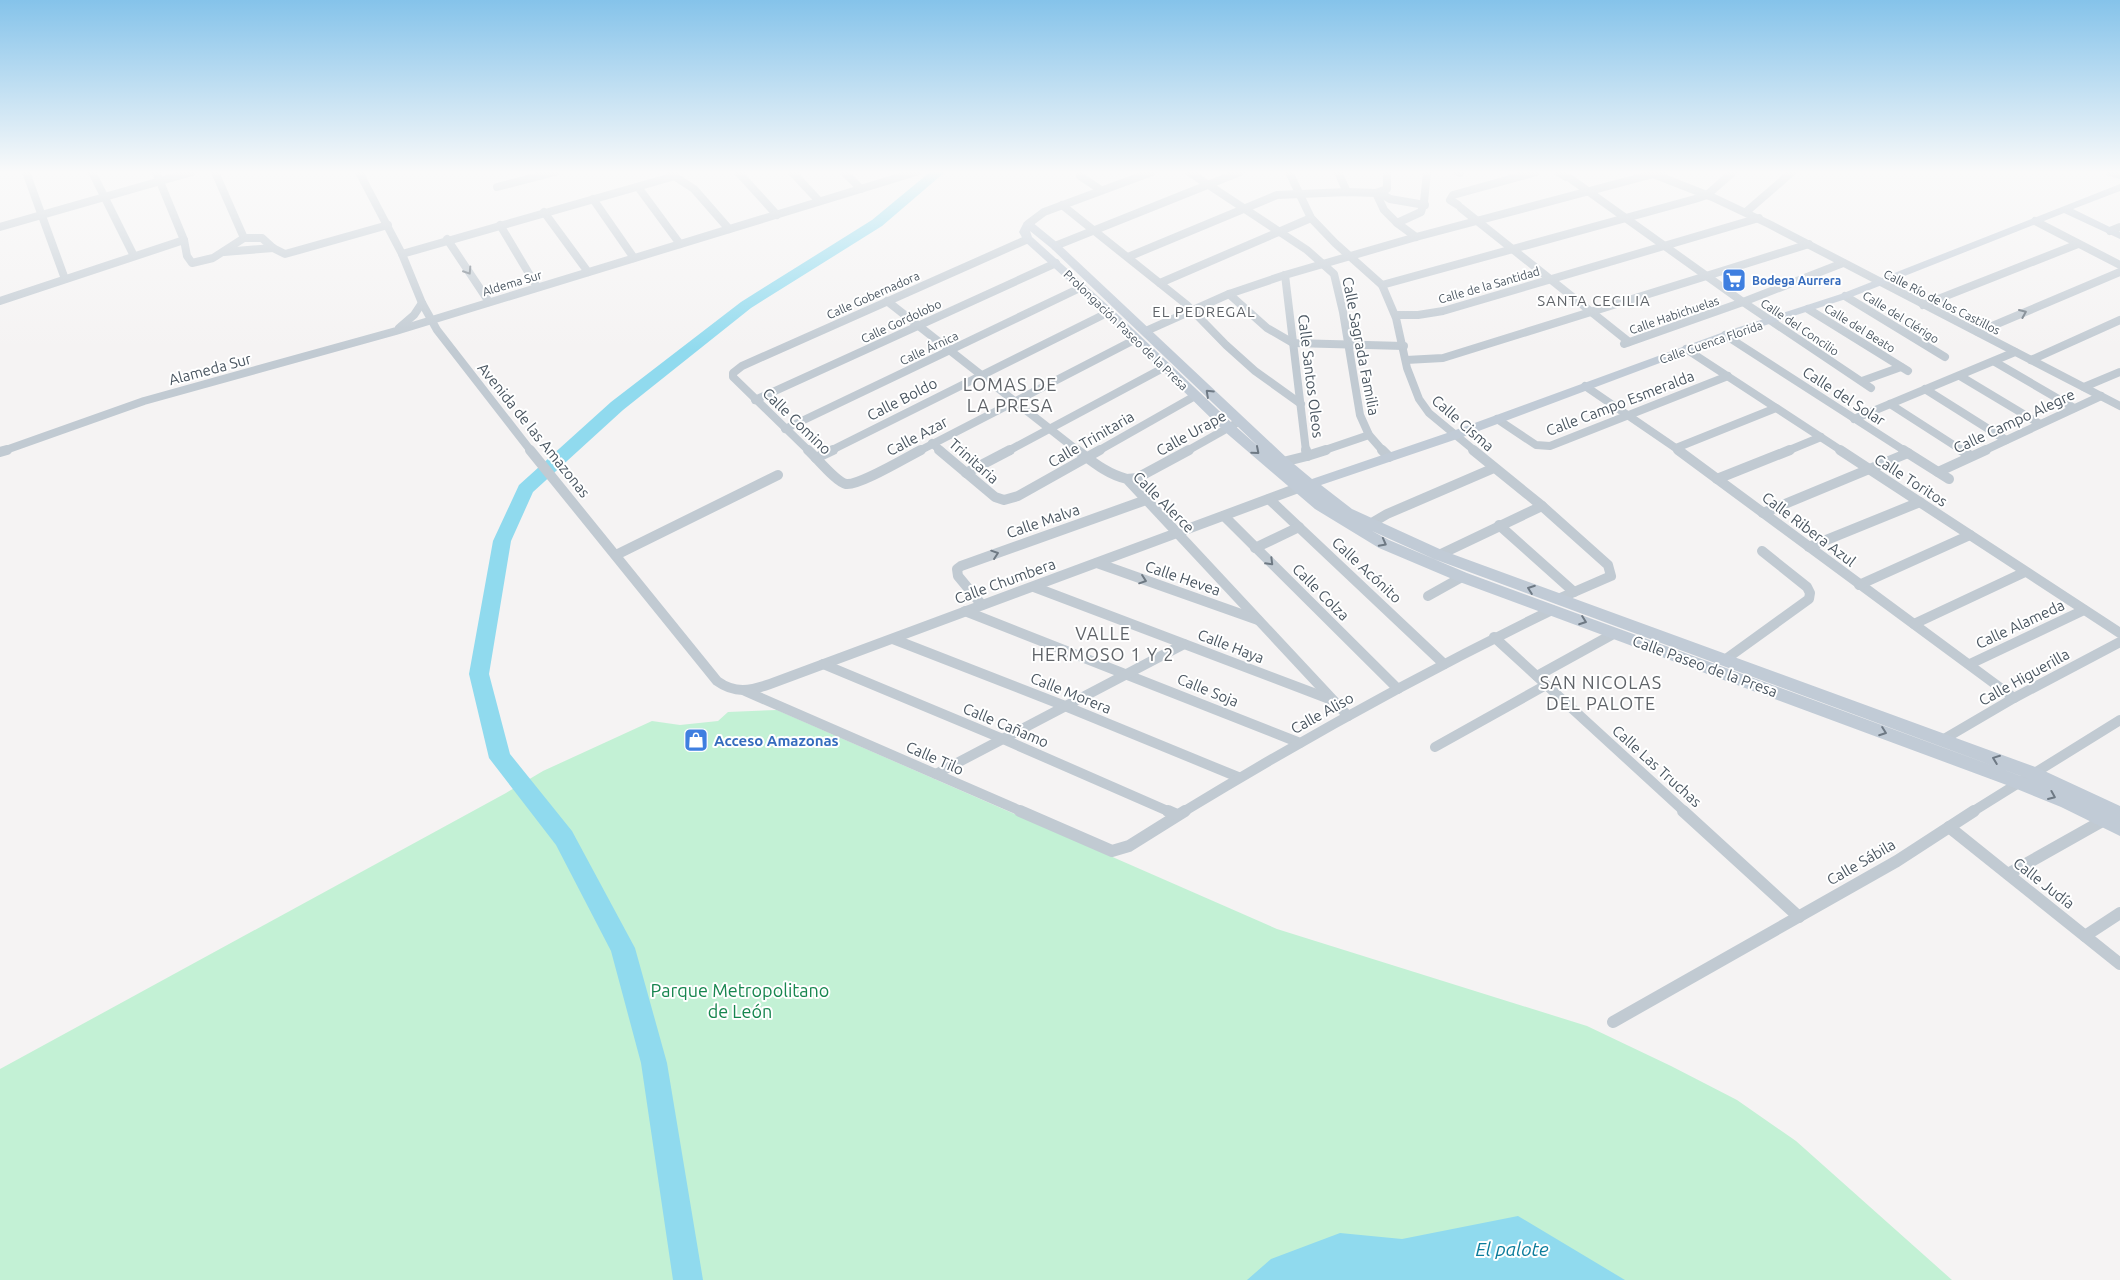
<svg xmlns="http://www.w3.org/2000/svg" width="2120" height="1280" viewBox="0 0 2120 1280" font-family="Ubuntu,sans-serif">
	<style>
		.green { fill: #c3f1d5 }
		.water { fill: #90daee }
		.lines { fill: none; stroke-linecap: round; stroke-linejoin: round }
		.river { fill: #90daee; fill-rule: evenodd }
		.street-far2 { stroke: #c1cad2; stroke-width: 8 }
		.street-far1 { stroke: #c1cad2; stroke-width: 10 }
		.street { stroke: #c1cad2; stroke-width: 12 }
		.secondary { fill: #c1cbd6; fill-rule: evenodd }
		.oneway { stroke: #6e7983 }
		.oneway2 { stroke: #6e7984 }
		.labels { text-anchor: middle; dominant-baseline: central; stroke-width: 4; stroke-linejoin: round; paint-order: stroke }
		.far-shop-label { font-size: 12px; font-weight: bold; fill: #366cbe; stroke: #fff; text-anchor: start }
		.far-street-label { font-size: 12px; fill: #4a5661; stroke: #fff }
		.far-quarter-label { font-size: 15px; letter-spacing: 1px; fill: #5f6368; stroke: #fff }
		.street-label { font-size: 15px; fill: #4a5661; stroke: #fff }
		.shop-label { font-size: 15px; font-weight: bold; fill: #366cbe; stroke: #fff; text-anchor: start }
		.quarter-label { font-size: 18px; letter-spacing: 1px; fill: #5f6368; stroke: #fff }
		.near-park-label { font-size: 18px; fill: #17864f; stroke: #fff }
		.near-water-label { font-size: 19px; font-style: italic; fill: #0c7c9b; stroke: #fff }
	</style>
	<rect width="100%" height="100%" fill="#f5f3f3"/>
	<!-- green -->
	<polygon class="green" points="777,710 1277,929 1587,1026 1671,1066 1737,1100 1796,1141 1952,1280 0,1280 0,1069 506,793 543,771 652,721 680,725 718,721 728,712"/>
	<!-- water -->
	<polygon class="water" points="1518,1216 1625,1280 1247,1280 1271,1259 1340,1233 1402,1239"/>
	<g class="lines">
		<!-- river -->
		<polygon class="river" points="930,172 945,172 882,226 751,308 623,410 533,492 511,541 489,674 510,754 572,831 635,948 667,1063 703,1280 673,1280 641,1063 611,951 556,845 489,758 469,674 493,541 519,485 611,402 741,302 872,220"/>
		<!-- street-far2 -->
		<g class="street-far2">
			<polyline points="26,172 65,279"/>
			<polyline points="92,172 134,256"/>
			<polyline points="156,172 184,240 187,256 192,263 213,258 244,238 215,172"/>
			<polyline points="359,172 402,254 422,303 437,330 531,451"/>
			<polyline points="738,172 777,215"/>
			<polyline points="792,172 819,201"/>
			<polyline points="844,172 861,189"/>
			<polyline points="1189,172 1307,250 1334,274 1343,312 1360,415 1369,435 1383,451"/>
			<polyline points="1289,172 1311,218 1335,243 1382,285 1396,318 1407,368 1419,399 1429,413 1475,451"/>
			<polyline points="1338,172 1347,192"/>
			<polyline points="1458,172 1460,173"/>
			<polyline points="1558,172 1566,177"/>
			<polyline points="2110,172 2120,175"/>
			<polyline points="671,174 694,189 729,229"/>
			<polyline points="1653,174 1712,197 1769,224 2120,406"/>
			<polyline points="1080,176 1101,190"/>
			<polyline points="1571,179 1743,302 1871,388"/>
			<polyline points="497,187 555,172"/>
			<polyline points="638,187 680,244"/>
			<polyline points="1376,193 1384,210 1397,223"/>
			<polyline points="1380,193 1390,199 1425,205"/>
			<polyline points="593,199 634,258"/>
			<polyline points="1062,205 1187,305 1226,345 1255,371 1301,404"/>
			<polyline points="1458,205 1450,200 1453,195 1536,172"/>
			<polyline points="1461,208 1629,342"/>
			<polyline points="544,212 588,272"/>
			<polyline points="1746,212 1792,172"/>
			<polyline points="2035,221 2120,265"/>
			<polyline points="1028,224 1044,212 1152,172"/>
			<polyline points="500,225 537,287"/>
			<polyline points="0,227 192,172"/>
			<polyline points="2110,231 2120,227"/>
			<polyline points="1416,237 1397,223 1421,212 1424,202 1427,172"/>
			<polyline points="244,238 262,238 273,248 285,254 388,225"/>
			<polyline points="447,239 489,302"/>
			<polyline points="1055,246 1240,172"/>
			<polyline points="224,252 273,248"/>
			<polyline points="402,254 675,176"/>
			<polyline points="1128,257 1277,195 1347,192 1376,193 1387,189 1387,172"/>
			<polyline points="1285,275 1306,451"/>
			<polyline points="1160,283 1311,218"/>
			<polyline points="1382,285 1695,199 1707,195 1733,172"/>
			<polyline points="1229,294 1267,328 1293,343 1404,346"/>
			<polyline points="1845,296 1945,357"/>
			<polyline points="0,301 184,240"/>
			<polyline points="887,301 1078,451"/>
			<polyline points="1923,305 2078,244"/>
			<polyline points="1808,309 1908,371"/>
			<polyline points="1397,315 1418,315 1443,311 1759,218"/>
			<polyline points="399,328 414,315 422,303"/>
			<polyline points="1146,331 1229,294 1285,275 1416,237 1661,172"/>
			<polyline points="1978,332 2120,272"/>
			<polyline points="1725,335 1905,451"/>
			<polyline points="1624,344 1743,302 1843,263"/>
			<polyline points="1686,349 1842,451"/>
			<polyline points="1406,360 1443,358 1809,244"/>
			<polyline points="2031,360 2120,320"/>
			<polyline points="1995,362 2074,408"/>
			<polyline points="1960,376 2040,424"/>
			<polyline points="1862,381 1901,367"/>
			<polyline points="1585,386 1680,451"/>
			<polyline points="2084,387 2120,372"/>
			<polyline points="1925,389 2006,440"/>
			<polyline points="755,400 1056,263"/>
			<polyline points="1890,404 1963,451"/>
			<polyline points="1497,419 1536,445 1550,446 1728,376"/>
			<polyline points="1854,419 2015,352"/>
			<polyline points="785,429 1082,287"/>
			<polyline points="932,443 941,451"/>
			<polyline points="1676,448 1776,408"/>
			<polyline points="3,451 144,401 396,331 916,172"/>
			<polyline points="809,451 733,377 733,373 742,366 1028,239"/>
			<polyline points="830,451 1109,312"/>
			<polyline points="919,451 1136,339"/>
			<polyline points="1008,451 1165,367"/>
			<polyline points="1098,451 1195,396"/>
			<polyline points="1187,451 1235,424"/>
			<polyline points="1322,451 1369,435"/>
			<polyline points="1787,451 1821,437"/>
			<polyline points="1983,451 2101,396"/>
		</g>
		<!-- street-far1 -->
		<g class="street-far1">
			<path d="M530,450l187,231c18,13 33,10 53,3l528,-196"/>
			<path d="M808,450c8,7 28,32 38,34 13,2 61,-27 75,-34"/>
			<polyline points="939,450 995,497 1004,500 1018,496 1100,450"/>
			<path d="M1077,450c16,12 30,24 50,29l221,237"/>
			<polyline points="1382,450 1389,457"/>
			<polyline points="1473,450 1542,506 1608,565 1611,576 1558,599"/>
			<polyline points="1678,450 2014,698"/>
			<polyline points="1840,450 2120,633"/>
			<polyline points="1903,450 1949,479"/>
			<polyline points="1961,450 1971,456"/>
			<polyline points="0,452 7,450"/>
			<polyline points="1307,456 1326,450"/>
			<polyline points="816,458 833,450"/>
			<polyline points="1283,462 1307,456 1306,450"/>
			<polyline points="1938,472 1986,450"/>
			<polyline points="966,473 1010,450"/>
			<polyline points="1127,479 1137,478 1189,450"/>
			<polyline points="1717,479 1790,450"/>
			<polyline points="1269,499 1444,664"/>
			<polyline points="1763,513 1908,453"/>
			<polyline points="1224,516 1398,689"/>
			<polyline points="1370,524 1387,514 1494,468"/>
			<polyline points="1499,525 1574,592"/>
			<polyline points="1809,547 1920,502"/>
			<polyline points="1255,548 1299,527"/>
			<polyline points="616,555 778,475"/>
			<polyline points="1439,555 1542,506"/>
			<polyline points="1097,563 1258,620"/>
			<polyline points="1859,585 1970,535"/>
			<polyline points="1034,587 1332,700"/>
			<polyline points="1428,596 1462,577"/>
			<polyline points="982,605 958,576 957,569 961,566 1146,500"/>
			<polyline points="965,611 1300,743"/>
			<polyline points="1914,624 2025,572"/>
			<polyline points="1494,637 1685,812"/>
			<polyline points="893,639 1065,706 1238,777"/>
			<polyline points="1726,659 1809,599 1810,593 1807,587 1762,551"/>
			<polyline points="823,664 1003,739 1170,812"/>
			<polyline points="1970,664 2084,610"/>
			<polyline points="1537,676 1615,633"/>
			<polyline points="745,691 1023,812"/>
			<polyline points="1944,739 2014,698 2120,642"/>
			<polyline points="1435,747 1546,685"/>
			<polyline points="936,774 1184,644"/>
			<path d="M1183,812c120,-73 243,-141 369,-202"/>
			<polyline points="1972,812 2120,720"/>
		</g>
		<!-- street -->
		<g class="street">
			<polyline points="1020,811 1112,851 1129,846 1185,811"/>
			<polyline points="1168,811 1177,815"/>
			<polyline points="1683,811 1799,917"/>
			<polyline points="1949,827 2120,964"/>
			<polyline points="2008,874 2104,820"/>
			<polyline points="2085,936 2120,913"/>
			<polyline points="1613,1022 1897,861 1974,811"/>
		</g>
		<!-- secondary -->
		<path class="secondary" d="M2120,184v7l-47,18 47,23v7l-56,-26 -215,85 -120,39 -269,101 -139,47 31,24 92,42 594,217 82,38v30l-59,-29 -49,-20 -555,-206 -78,-33 -64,-39 -91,-78 -119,-117 -81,-73 -5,-9 5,-10h8l27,22 229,215 24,20 138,-47 271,-99 120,-39zM1030,231l21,17 209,200 -26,-23 -121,-115 -81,-73zM1372,531l62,28 592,219 3,1 -562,-206 -78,-33z"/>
	</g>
	<!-- one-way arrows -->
	<defs><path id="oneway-chevron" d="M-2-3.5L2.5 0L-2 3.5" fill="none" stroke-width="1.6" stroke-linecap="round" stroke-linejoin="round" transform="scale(1.25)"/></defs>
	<g class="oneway">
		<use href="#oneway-chevron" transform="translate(468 271) rotate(57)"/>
		<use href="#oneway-chevron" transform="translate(2023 313) rotate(-23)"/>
		<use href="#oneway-chevron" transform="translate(995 554) rotate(-19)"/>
		<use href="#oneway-chevron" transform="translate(1270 562) rotate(45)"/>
		<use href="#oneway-chevron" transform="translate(1143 580) rotate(19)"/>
	</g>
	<g class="oneway2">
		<use href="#oneway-chevron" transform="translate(1209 393) rotate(-137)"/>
		<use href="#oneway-chevron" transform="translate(1256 451) rotate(41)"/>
		<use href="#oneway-chevron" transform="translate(1383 543) rotate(28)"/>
		<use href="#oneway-chevron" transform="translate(1531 589) rotate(-160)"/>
		<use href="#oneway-chevron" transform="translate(1583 621) rotate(20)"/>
		<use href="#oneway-chevron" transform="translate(1883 732) rotate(20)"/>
		<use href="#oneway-chevron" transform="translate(1996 759) rotate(-159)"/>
		<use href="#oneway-chevron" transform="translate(2052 796) rotate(23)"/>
	</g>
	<!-- sky -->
	<linearGradient id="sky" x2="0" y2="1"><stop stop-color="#85c3ea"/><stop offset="0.49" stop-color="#fafafa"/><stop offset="1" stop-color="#fafafa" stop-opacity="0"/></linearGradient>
	<rect width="2120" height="351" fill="url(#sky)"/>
	<!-- icons -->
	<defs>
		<g id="supermarket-square" transform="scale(1.25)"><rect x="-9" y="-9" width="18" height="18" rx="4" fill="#3f7fe0" stroke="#fff"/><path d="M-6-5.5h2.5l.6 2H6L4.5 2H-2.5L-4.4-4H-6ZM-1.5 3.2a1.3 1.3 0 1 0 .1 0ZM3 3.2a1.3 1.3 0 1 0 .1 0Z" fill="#fff"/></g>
		<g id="shop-square" transform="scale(1.25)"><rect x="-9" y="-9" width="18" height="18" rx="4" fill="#3f7fe0" stroke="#fff"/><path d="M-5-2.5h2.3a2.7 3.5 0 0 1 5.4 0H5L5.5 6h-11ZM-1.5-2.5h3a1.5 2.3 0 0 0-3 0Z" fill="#fff"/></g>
	</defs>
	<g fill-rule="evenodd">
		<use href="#supermarket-square" x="1734" y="280"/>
		<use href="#shop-square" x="696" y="740"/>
	</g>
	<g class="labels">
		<!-- far-shop labels -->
		<g class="far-shop-label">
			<text x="1752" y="280">Bodega Aurrera</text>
		</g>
		<!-- far-street labels -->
		<g class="far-street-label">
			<text transform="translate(512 283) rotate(-17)">Aldema Sur</text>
			<text transform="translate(1489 285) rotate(-16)">Calle de la Santidad</text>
			<text transform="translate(873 295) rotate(-24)">Calle Gobernadora</text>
			<text transform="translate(1942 302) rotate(27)">Calle Río de los Castillos</text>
			<text transform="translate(1674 315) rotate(-19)">Calle Habichuelas</text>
			<text transform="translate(1901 317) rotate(32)">Calle del Clérigo</text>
			<text transform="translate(901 321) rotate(-25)">Calle Gordolobo</text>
			<text transform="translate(1800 327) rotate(34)">Calle del Concilio</text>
			<text transform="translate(1860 328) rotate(32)">Calle del Beato</text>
			<text transform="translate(1126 330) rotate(44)">Prolongación Paseo de la Presa</text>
			<text transform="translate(1711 342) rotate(-19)">Calle Cuenca Florida</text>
			<text transform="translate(929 348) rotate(-25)">Calle Árnica</text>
		</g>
		<!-- far-quarter labels -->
		<g class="far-quarter-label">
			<text x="1594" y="300">SANTA CECILIA</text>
			<text x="1204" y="311">EL PEDREGAL</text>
		</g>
		<!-- street labels -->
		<g class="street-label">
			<text transform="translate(1361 346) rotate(79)">Calle Sagrada Familia</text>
			<text transform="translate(210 369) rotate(-15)">Alameda Sur</text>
			<text transform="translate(1311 376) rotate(83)">Calle Santos Oleos</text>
			<text transform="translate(1844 396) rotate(33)">Calle del Solar</text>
			<text transform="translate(902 399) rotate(-27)">Calle Boldo</text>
			<text transform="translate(1620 403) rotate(-21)">Calle Campo Esmeralda</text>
			<text transform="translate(797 421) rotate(44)">Calle Comino</text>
			<text transform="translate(2014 421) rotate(-25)">Calle Campo Alegre</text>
			<text transform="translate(1463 423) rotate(41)">Calle Cisma</text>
			<text transform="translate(534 430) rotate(51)">Avenida de las Amazonas</text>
			<text transform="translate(1191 433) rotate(-29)">Calle Urape</text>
			<text transform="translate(917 436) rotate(-28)">Calle Azar</text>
			<text transform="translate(1091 439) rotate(-30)">Calle Trinitaria</text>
			<text transform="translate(974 461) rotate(41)">Trinitaria</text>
			<text transform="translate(1911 480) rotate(33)">Calle Toritos</text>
			<text transform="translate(1164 502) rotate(45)">Calle Alerce</text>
			<text transform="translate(1043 521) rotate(-19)">Calle Malva</text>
			<text transform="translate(1809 529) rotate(37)">Calle Ribera Azul</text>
			<text transform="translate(1367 570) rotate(43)">Calle Acónito</text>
			<text transform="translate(1183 578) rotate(19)">Calle Hevea</text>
			<text transform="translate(1005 581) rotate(-20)">Calle Chumbera</text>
			<text transform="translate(1321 592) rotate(45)">Calle Colza</text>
			<text transform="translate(2020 624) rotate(-25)">Calle Alameda</text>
			<text transform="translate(1231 646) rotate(21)">Calle Haya</text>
			<text transform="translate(1705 666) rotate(20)">Calle Paseo de la Presa</text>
			<text transform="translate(2024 677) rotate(-29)">Calle Higuerilla</text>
			<text transform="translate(1208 690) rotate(22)">Calle Soja</text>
			<text transform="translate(1071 693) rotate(22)">Calle Morera</text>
			<text transform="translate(1322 713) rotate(-29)">Calle Aliso</text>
			<text transform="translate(1006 725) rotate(23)">Calle Cañamo</text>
			<text transform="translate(935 758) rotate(24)">Calle Tilo</text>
			<text transform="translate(1657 766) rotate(42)">Calle Las Truchas</text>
			<text transform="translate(1861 862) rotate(-30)">Calle Sábila</text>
			<text transform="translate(2044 883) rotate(38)">Calle Judía</text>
		</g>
		<!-- shop labels -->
		<g class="shop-label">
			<text x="714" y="740">Acceso Amazonas</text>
		</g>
		<!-- quarter labels -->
		<g class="quarter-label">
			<text x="1010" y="384">LOMAS DE<tspan x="1010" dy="21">LA PRESA</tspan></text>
			<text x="1103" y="633">VALLE<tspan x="1103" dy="21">HERMOSO 1 Y 2</tspan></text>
			<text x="1601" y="682">SAN NICOLAS<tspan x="1601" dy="21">DEL PALOTE</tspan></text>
		</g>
		<!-- near-park labels -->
		<g class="near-park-label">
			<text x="740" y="990">Parque Metropolitano<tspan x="740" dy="21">de León</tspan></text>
		</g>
		<!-- near-water labels -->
		<g class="near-water-label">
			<text x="1512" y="1249">El palote</text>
		</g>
	</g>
</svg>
